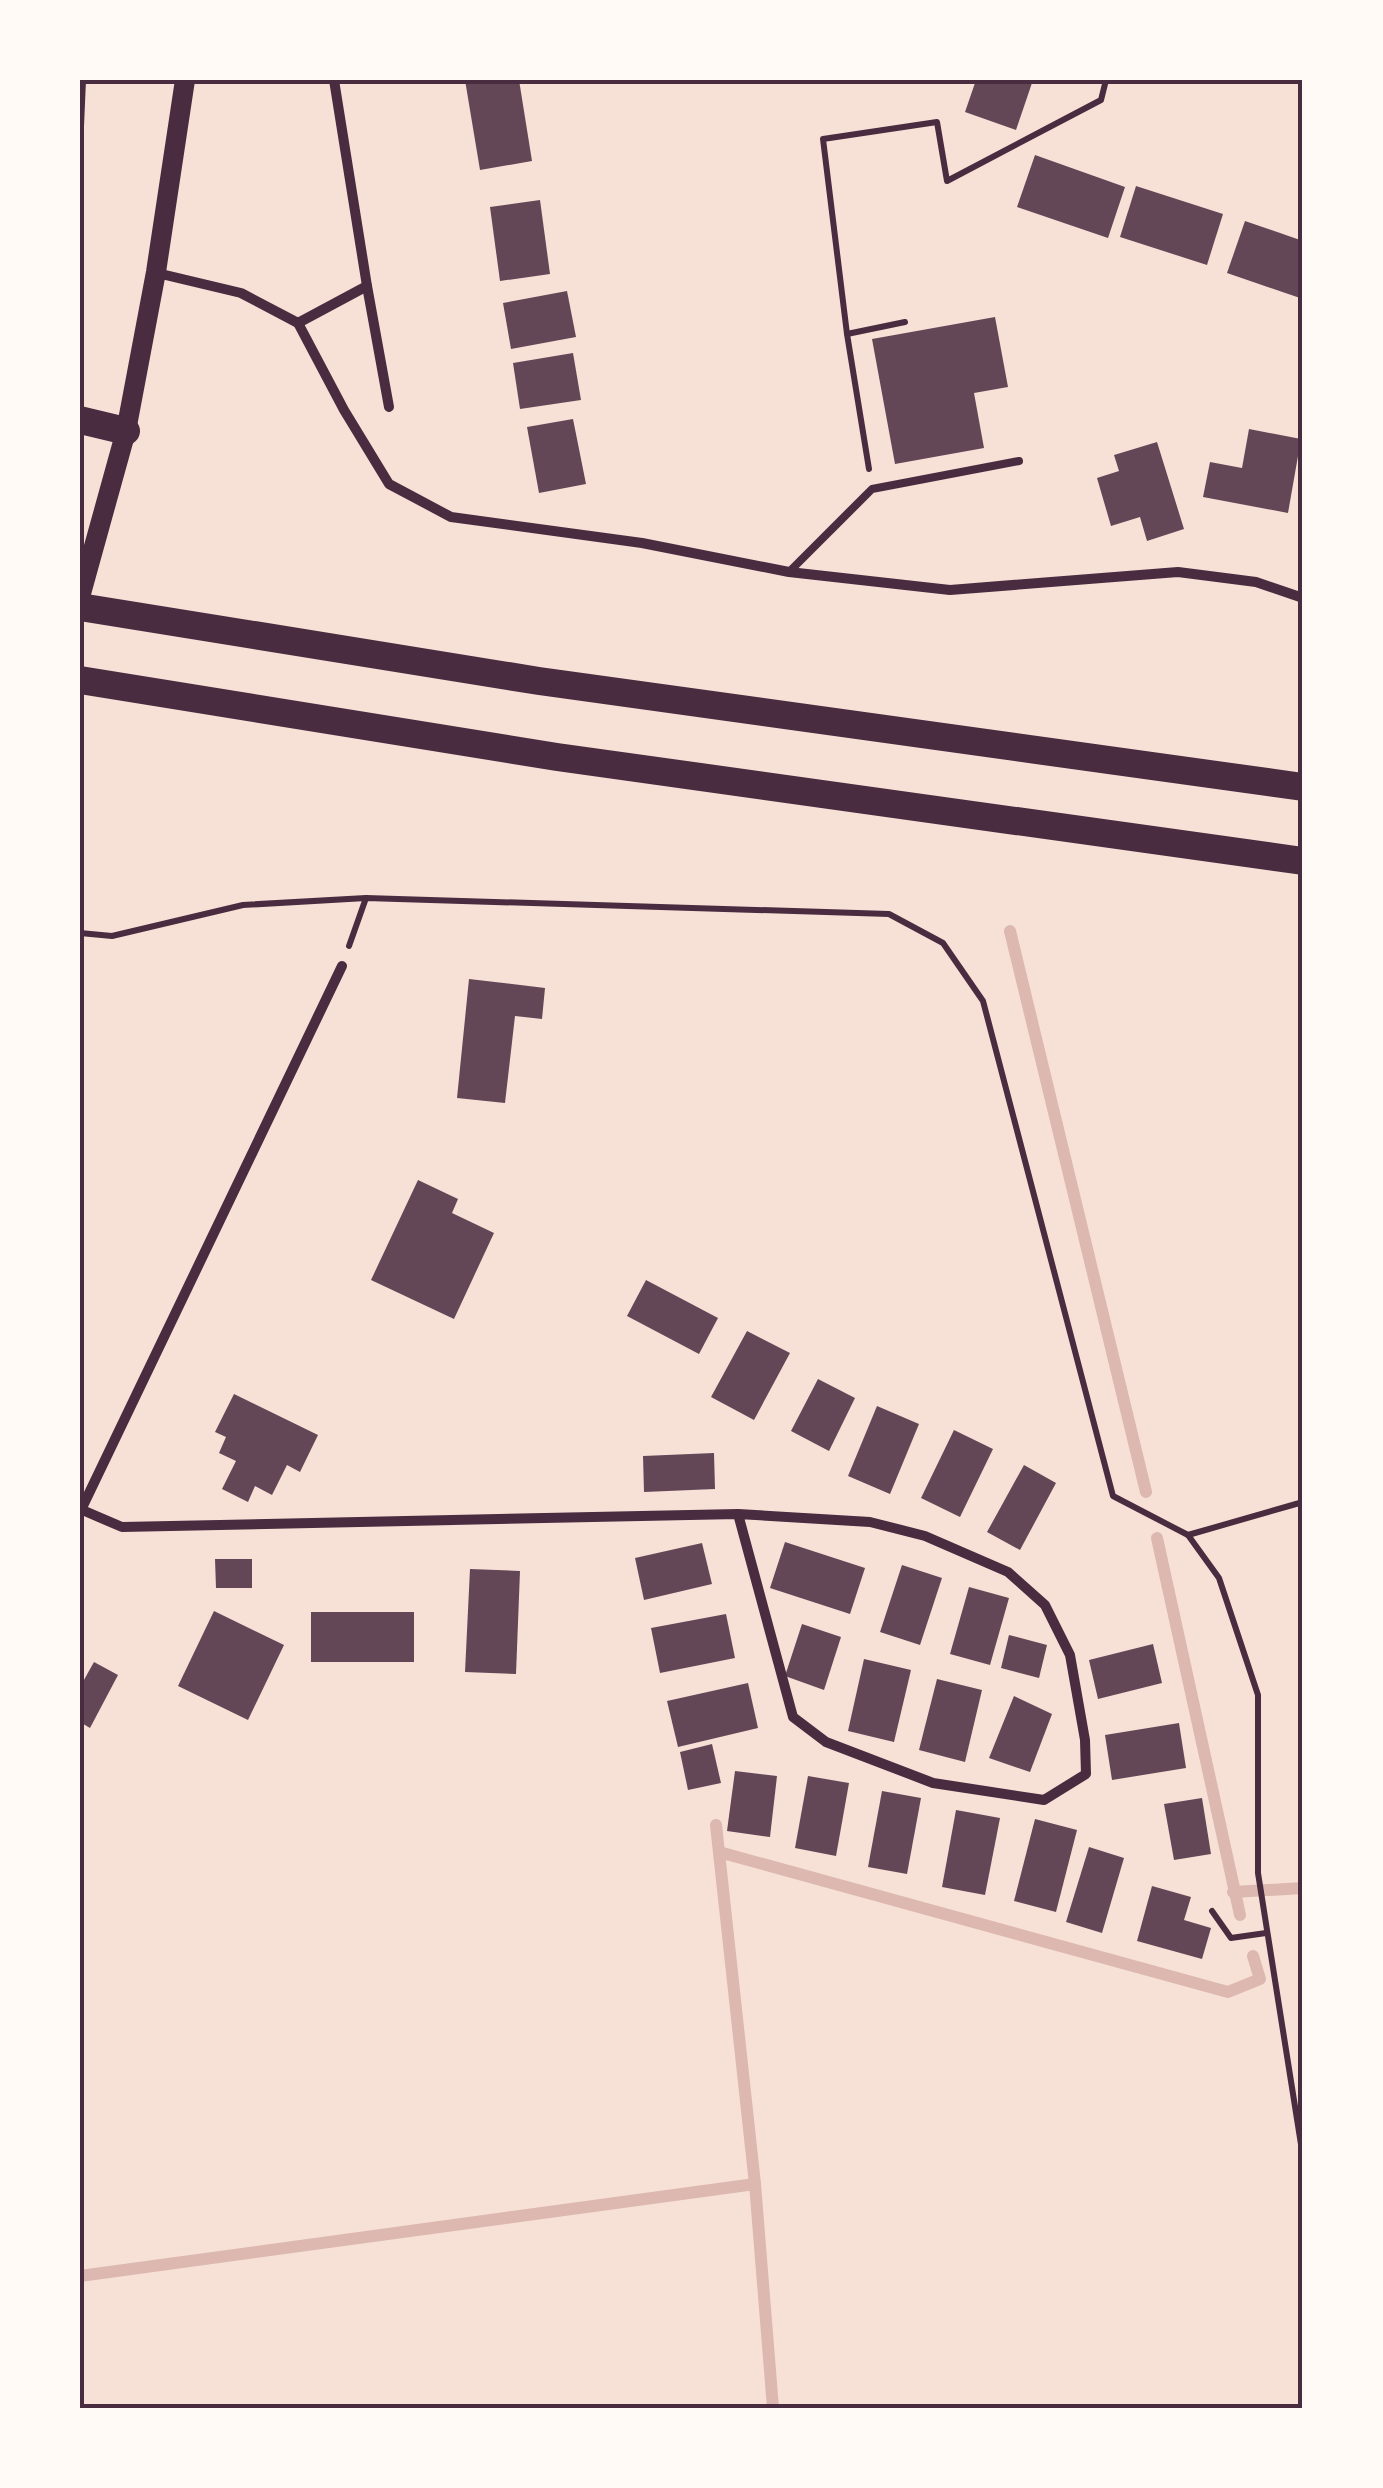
<svg xmlns="http://www.w3.org/2000/svg" width="1383" height="2488" viewBox="0 0 1383 2488" font-family="Karla,sans-serif">
	<style>
		.lines { fill: none; stroke-linecap: round; stroke-linejoin: round }
		.stream { stroke: #dcb8b0; stroke-width: 12 }
		.building { fill: #644757 }
		.path { stroke: #4a2c40; stroke-width: 6 }
		.service { stroke: #4a2c40; stroke-width: 8 }
		.minor { stroke: #4a2c40; stroke-width: 10 }
		.secondary { stroke: #4a2c40; stroke-width: 20 }
		.trunk { stroke: #4a2c40; stroke-width: 28 }
		.neatline { fill: none; stroke: #4a2c40; stroke-width: 4 }
	</style>
	<rect width="100%" height="100%" fill="#f7e1d7"/>
	<g class="lines">
		<!-- stream -->
		<g class="stream">
			<polyline points="1010,931 1146,1492"/>
			<polyline points="1157,1538 1240,1915"/>
			<polyline points="716,1825 755,2184 773,2408"/>
			<polyline points="719,1852 1228,1992 1260,1979 1253,1956"/>
			<polyline points="1233,1892 1303,1888"/>
			<polyline points="80,2276 755,2184"/>
		</g>
	</g>
	<!-- building -->
	<g class="building">
		<polygon points="465,80 519,80 532,161 480,170"/>
		<polygon points="976,80 1033,80 1016,130 965,112"/>
		<polygon points="1035,155 1125,187 1108,238 1017,207"/>
		<polygon points="1136,186 1223,214 1207,265 1120,237"/>
		<polygon points="540,200 550,274 500,281 490,207"/>
		<polygon points="1245,221 1303,241 1303,299 1227,273"/>
		<polygon points="567,291 576,337 511,349 503,303"/>
		<polygon points="995,317 1008,387 974,393 984,448 895,464 872,339"/>
		<polygon points="573,353 581,400 520,409 513,363"/>
		<polygon points="573,419 586,484 539,493 527,427"/>
		<polygon points="1249,429 1301,439 1288,513 1203,497 1210,462 1242,468"/>
		<polygon points="1157,442 1184,529 1147,541 1140,517 1111,526 1097,478 1119,471 1114,455"/>
		<polygon points="469,979 545,988 542,1019 515,1016 505,1103 457,1098"/>
		<polygon points="418,1180 458,1199 452,1213 494,1233 454,1319 371,1280"/>
		<polygon points="646,1280 718,1318 699,1354 627,1316"/>
		<polygon points="747,1331 790,1353 754,1420 711,1397"/>
		<polygon points="818,1379 855,1398 829,1451 791,1431"/>
		<polygon points="234,1394 318,1435 300,1472 287,1465 272,1495 255,1486 248,1502 222,1489 236,1461 219,1453 226,1437 215,1432"/>
		<polygon points="877,1406 919,1424 890,1494 848,1476"/>
		<polygon points="954,1430 993,1449 960,1517 921,1498"/>
		<polygon points="714,1453 715,1489 644,1492 643,1456"/>
		<polygon points="1024,1465 1056,1483 1020,1550 987,1532"/>
		<polygon points="785,1542 865,1568 850,1614 770,1588"/>
		<polygon points="702,1543 712,1584 644,1600 635,1558"/>
		<polygon points="215,1559 252,1559 252,1588 216,1588"/>
		<polygon points="902,1565 942,1578 920,1645 880,1632"/>
		<polygon points="470,1569 520,1571 516,1674 465,1672"/>
		<polygon points="969,1587 1009,1598 990,1665 950,1654"/>
		<polygon points="214,1611 284,1645 248,1720 178,1686"/>
		<rect x="311" y="1612" width="103" height="50"/>
		<polygon points="726,1614 735,1658 660,1673 651,1628"/>
		<polygon points="802,1624 841,1637 824,1690 785,1676"/>
		<polygon points="1009,1635 1047,1645 1039,1678 1001,1668"/>
		<polygon points="1153,1644 1162,1683 1098,1699 1089,1660"/>
		<polygon points="864,1659 911,1670 894,1742 848,1731"/>
		<polygon points="94,1662 118,1675 90,1728 80,1722 80,1687"/>
		<polygon points="937,1679 982,1690 965,1762 919,1750"/>
		<polygon points="748,1683 758,1728 678,1747 667,1701"/>
		<polygon points="1014,1696 1052,1714 1030,1772 989,1758"/>
		<polygon points="1179,1723 1186,1768 1112,1780 1105,1735"/>
		<polygon points="712,1744 721,1783 688,1790 680,1752"/>
		<polygon points="735,1771 777,1776 770,1837 727,1831"/>
		<polygon points="808,1776 849,1783 836,1856 795,1848"/>
		<polygon points="882,1791 921,1798 907,1874 868,1867"/>
		<polygon points="1202,1798 1211,1854 1174,1860 1164,1804"/>
		<polygon points="956,1810 1000,1818 985,1895 942,1887"/>
		<polygon points="1035,1819 1077,1830 1056,1912 1014,1901"/>
		<polygon points="1089,1847 1124,1858 1102,1933 1066,1922"/>
		<polygon points="1152,1886 1191,1897 1184,1920 1211,1928 1202,1959 1137,1941"/>
	</g>
	<g class="lines">
		<!-- path -->
		<g class="path">
			<polyline points="847,334 905,322"/>
			<polyline points="869,469 847,334 823,139 937,122 947,181 1101,100 1106,80"/>
			<polyline points="80,933 112,936 243,905 366,898"/>
			<polyline points="349,946 366,898 889,914 943,943 983,1001 1113,1496 1188,1535 1219,1578 1258,1695 1258,1873 1303,2157"/>
			<polyline points="1188,1535 1303,1502"/>
			<polyline points="1212,1911 1231,1938 1266,1933"/>
		</g>
		<!-- service -->
		<g class="service">
			<polyline points="80,126 82,80"/>
			<polyline points="789,572 872,489 1019,461"/>
		</g>
		<!-- minor -->
		<g class="minor">
			<polyline points="157,273 241,293 298,323 367,286 334,80"/>
			<polyline points="367,286 389,407"/>
			<polyline points="298,323 344,410 389,484 451,517 642,543 789,572 950,590 1178,572 1256,582 1303,598"/>
			<polyline points="80,1509 122,1527 738,1514 870,1522 925,1536 1008,1572 1045,1605 1070,1655 1085,1740 1086,1774 1044,1800 933,1783 826,1742 793,1717 738,1514"/>
			<polyline points="80,1512 342,966"/>
		</g>
		<!-- secondary -->
		<polyline class="secondary" points="80,597 126,431 156,272 185,80"/>
		<!-- trunk -->
		<g class="trunk">
			<polyline points="80,420 126,431"/>
			<polyline points="80,607 539,681 1303,787"/>
			<polyline points="80,680 557,757 1303,861"/>
		</g>
	</g>
	<!-- border -->
	<rect width="1383" height="2488" fill="none" stroke="#fffaf5" stroke-width="165"/>
	<rect x="82" y="82" width="1218" height="2324" class="neatline"/>
</svg>
